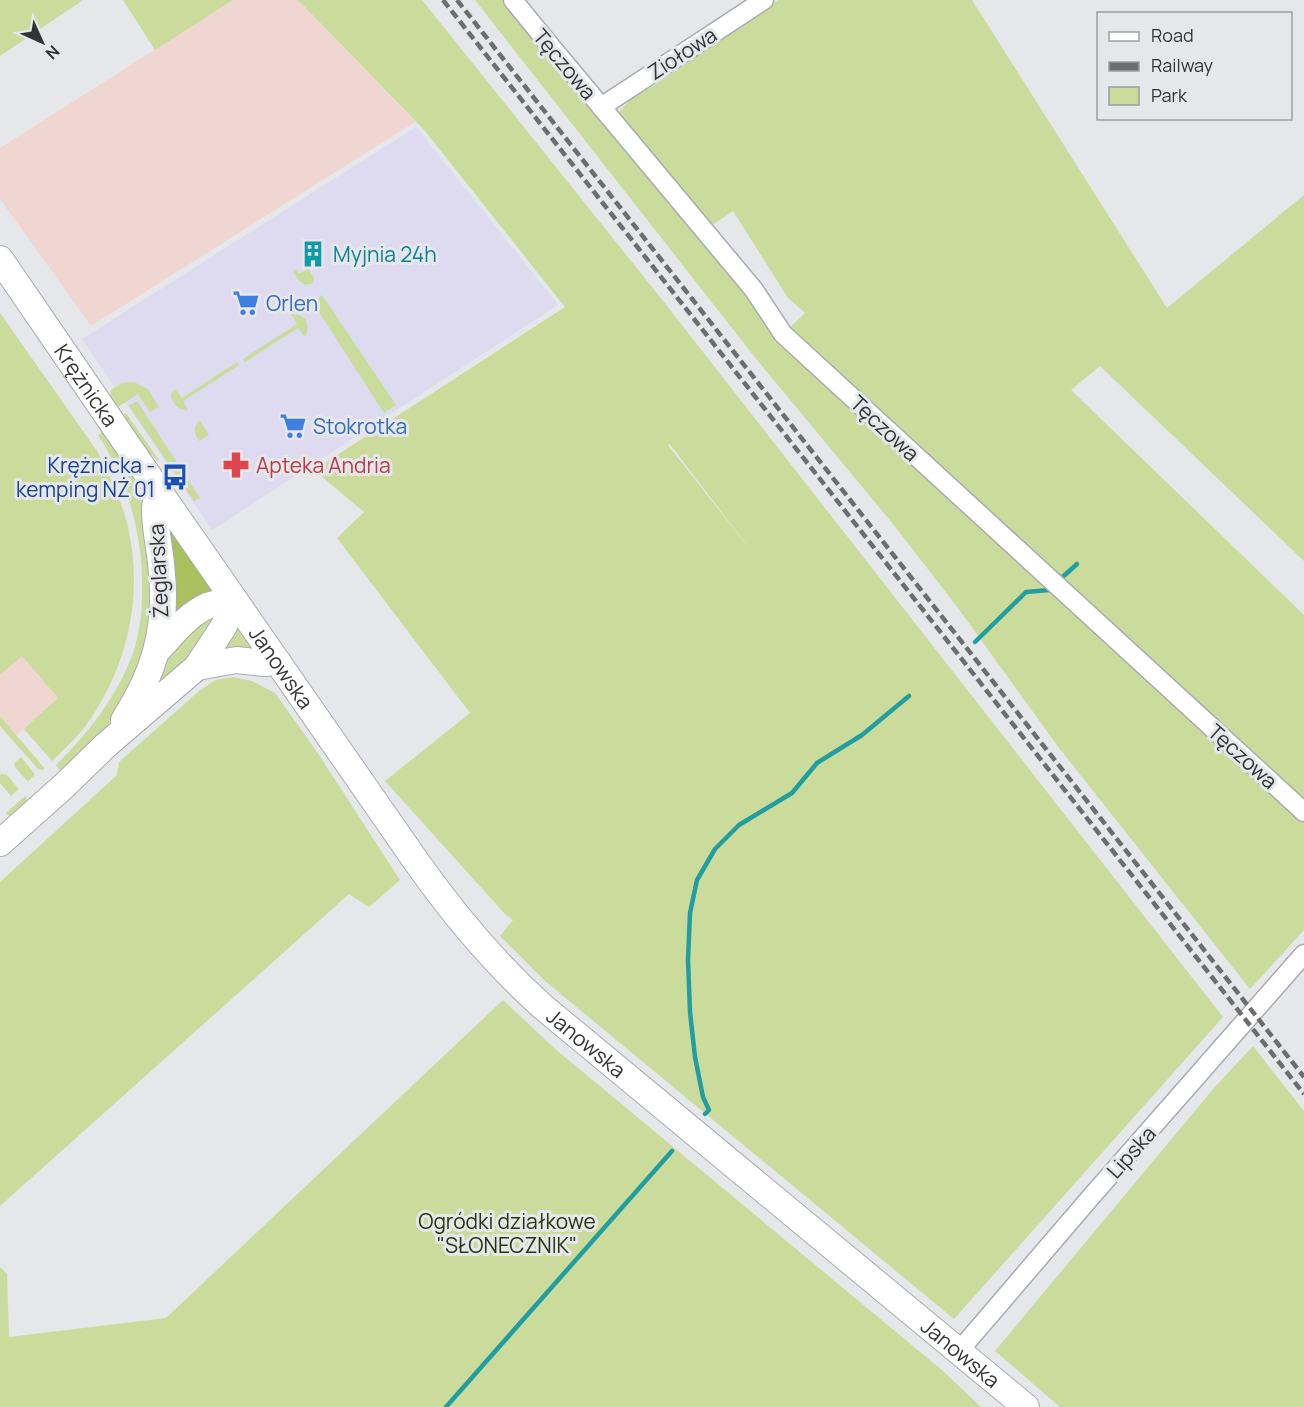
<svg xmlns="http://www.w3.org/2000/svg" width="1304" height="1407" viewBox="0 0 1304 1407" font-family="Manrope,sans-serif">
	<style>
		.commercial { fill: #dedaef }
		.industrial { fill: #f0d6d1 }
		.green { fill: #cbdb9c; fill-rule: evenodd }
		.forest { fill: #aac05e }
		.lines { fill: none; stroke-linecap: round; stroke-linejoin: round }
		.stream { stroke: #219ea0; stroke-width: 4.5 }
		.street-casing { stroke: #a9abaf; stroke-width: 21 }
		.secondary-casing { stroke: #a9abaf; stroke-width: 28 }
		.street { stroke: #fff; stroke-width: 18 }
		.secondary { stroke: #fff; stroke-width: 26 }
		.rail { stroke: #6c6d6f; stroke-width: 4.5; stroke-dasharray: 9 4.5; stroke-linecap: butt }
		.labels { text-anchor: middle; dominant-baseline: central; stroke-width: 6; stroke-linejoin: round; paint-order: stroke }
		.street-label { font-size: 21px; fill: #323334; stroke: #e5e7eb }
		.culture-label { font-size: 21px; fill: #0d838f; stroke: #e5e7eb; text-anchor: start }
		.shop-label { font-size: 21px; fill: #366cbe; stroke: #e5e7eb; text-anchor: start }
		.transit-label { font-size: 21px; fill: #164399; stroke: #e5e7eb; text-anchor: end }
		.health-label { font-size: 21px; fill: #be3a42; stroke: #e5e7eb; text-anchor: start }
		.park-label { font-size: 21px; fill: #2d350b; stroke: #e5e7eb }
	</style>
	<rect width="100%" height="100%" fill="#e5e7eb"/>
	<!-- commercial -->
	<polygon class="commercial" points="416,127 558,305 212,530 82,339"/>
	<!-- industrial -->
	<g class="industrial">
		<polygon points="233,0 298,0 415,122 91,326 0,199 0,148"/>
		<polygon points="22,656 59,699 16,735 0,716 0,675"/>
	</g>
	<!-- green -->
	<g class="green">
		<polygon points="0,0 83,0 0,56"/>
		<polygon points="123,0 233,0 155,50"/>
		<path d="M298,0h124l238,297 563,720 -269,302 -409,-338 -45,-45 13,-16 -8,-6 -120,-133 85,-68 -133,-175 27,-26 -50,-42 251,-163 -140,-176zM669,444l3,3 83,109 -87,-111z"/>
		<polygon points="475,0 508,0 781,336 805,313 788,298 733,211 708,228 616,115 631,99 655,85 778,0 972,0 1167,308 1304,195 1304,561 1100,366 1071,390 1304,615 1304,930 1250,989 1059,748 958,608 893,524 757,360"/>
		<path d="M296,269l3,5 9,-5 6,9 -1,5c-11,5 -15,-4 -20,-11z"/>
		<path d="M322,295l74,110 -12,8 -67,-104c-1,-6 0,-11 5,-14z"/>
		<path d="M0,313l97,138c12,24 25,50 31,76 16,71 -1,143 -44,201 -10,12 -21,22 -32,33l-28,-32 34,-31 -36,-42 -22,19z"/>
		<path d="M291,314c14,0 19,8 15,21l-2,1 -6,-8 -53,34 -2,-3 54,-35z"/>
		<path d="M237,362l2,3 -56,36 5,9c-9,2 -17,-8 -17,-16l4,-5 7,9z"/>
		<polygon points="134,382 148,389 159,407 150,412 138,394 115,409 110,400 111,390 122,383"/>
		<polygon points="137,401 200,498 194,501 129,406"/>
		<polygon points="126,413 159,460 158,461 140,444 122,416"/>
		<path d="M200,421l9,14 -10,6c-5,-7 -7,-15 1,-20z"/>
		<path d="M103,432l25,36 11,22 4,13 12,52 -6,87 -26,63 -11,18 -50,50 -6,-8c32,-32 61,-68 77,-112 6,-18 9,-38 9,-58 2,-56 -13,-112 -44,-160z"/>
		<path d="M216,612l-7,29 -59,56c7,-23 19,-50 37,-67 8,-8 20,-12 29,-18z"/>
		<polygon points="236,619 259,649 211,658"/>
		<polygon points="233,677 252,681 275,693 317,752 400,880 369,907 349,894 0,1206 0,882 117,775 119,762 199,691 215,680"/>
		<polygon points="0,716 45,769 42,770 38,769 0,726"/>
		<polygon points="21,757 35,774 28,782 15,767 14,763"/>
		<polygon points="2,774 6,774 19,789 11,796 0,783 0,775"/>
		<polygon points="25,796 28,801 28,806 14,817 10,817 6,813"/>
		<polygon points="503,1000 554,1048 943,1371 981,1407 0,1407 0,1267 7,1274 9,1337 166,1318"/>
		<polygon points="1253,1046 1304,1111 1304,1407 1060,1407 995,1351 1214,1088"/>
	</g>
	<!-- forest -->
	<polygon class="forest" points="167,522 215,591 167,635"/>
	<g class="lines">
		<!-- stream -->
		<g class="stream">
			<polyline points="1058,581 1077,564"/>
			<polyline points="975,642 1026,592 1049,590 1052,587"/>
			<polyline points="705,1114 709,1110 703,1097 695,1057 690,1012 688,960 690,913 697,880 715,849 739,825 792,793 817,763 862,735 909,696"/>
			<polyline points="446,1407 672,1151"/>
		</g>
		<!-- street casing -->
		<g class="street-casing">
			<g id="street">
				<polyline points="513,0 548,43 754,290 783,334 1304,812"/>
				<polyline points="601,107 764,0"/>
				<polyline points="959,1351 1090,1198 1304,954"/>
			</g>
		</g>
		<!-- secondary casing -->
		<g class="secondary-casing">
			<g id="secondary">
				<path id="s1" d="M0,259l163,238 255,367c37,52 77,100 125,143l483,400"/>
				<path d="M157,651c15,-16 30,-36 50,-45 8,-3 18,-4 27,-6"/>
				<polyline points="197,667 236,660 264,663 278,662"/>
				<path d="M124,720c30,-46 43,-90 38,-145 -1,-22 -7,-44 -7,-65 0,-6 2,-13 4,-18"/>
				<polyline points="0,843 65,785 106,745 197,667 224,626 234,600"/>
			</g>
		</g>
		<!-- street -->
		<use href="#street" class="street"/>
		<!-- secondary -->
		<use href="#secondary" class="secondary"/>
		<!-- rail -->
		<g class="rail">
			<polyline points="443,0 1304,1094"/>
			<polyline points="457,0 1304,1077"/>
		</g>
	</g>
	<!-- icons -->
	<defs>
		<g id="building-bare" transform="scale(2.07)"><path d="M-4-6H4V6H1V3H-1V6H-4ZM-2.5-4.3h1.7v1.8h-1.7ZM.8-4.3h1.7v1.8H.8ZM-2.5-1h1.7V.8h-1.7ZM.8-1h1.7V.8H.8Z" fill="#0f9aa8" stroke="#e5e7eb" stroke-width="2.5" paint-order="stroke"/></g>
		<g id="supermarket-bare" transform="scale(2.07)"><path d="M-6-5.5h2.5l.6 2H6L4.5 2H-2.5L-4.4-4H-6ZM-1.5 3.2a1.3 1.3 0 1 0 .1 0ZM3 3.2a1.3 1.3 0 1 0 .1 0Z" fill="#3f7fe0" stroke="#e5e7eb" stroke-width="2.5" paint-order="stroke"/></g>
		<g id="pharmacy-bare" transform="scale(2.07)"><path d="M-2-6h4v4h4v4h-4v4h-4v-4h-4v-4h4Z" fill="#e0444e" stroke="#e5e7eb" stroke-width="2.5" paint-order="stroke"/></g>
		<g id="bus-bare" transform="scale(2.07)"><path d="M-5-6H5V4H4V6H2V4H-2V6H-4V4H-5ZM-3.5-4V0h7V-4ZM-3.5 1.2v1.5H-2V1.2ZM2 1.2v1.5H3.5V1.2Z" fill="#1a4fb4" stroke="#e5e7eb" stroke-width="2.5" paint-order="stroke"/></g>
	</defs>
	<g fill-rule="evenodd">
		<use href="#building-bare" x="313" y="254"/>
		<use href="#supermarket-bare" x="246" y="303"/>
		<use href="#supermarket-bare" x="293" y="426"/>
		<use href="#pharmacy-bare" x="236" y="465"/>
		<use href="#bus-bare" x="175" y="477"/>
	</g>
	<g class="labels">
		<!-- street labels -->
		<g class="street-label">
			<text transform="translate(682 53) rotate(-33)">Ziołowa</text>
			<text transform="translate(565 64) rotate(50)">Tęczowa</text>
			<text stroke="none"><textPath href="#s1" startOffset="153">Krężnicka</textPath></text>
			<text transform="translate(885 428) rotate(43)">Tęczowa</text>
			<text transform="translate(158 571) rotate(-93)">Żeglarska</text>
			<text stroke="none"><textPath href="#s1" startOffset="496">Janowska</textPath></text>
			<text transform="translate(1243 756) rotate(42)">Tęczowa</text>
			<text stroke="none"><textPath href="#s1" startOffset="982">Janowska</textPath></text>
			<text transform="translate(1131 1152) rotate(-48)">Lipska</text>
			<text stroke="none"><textPath href="#s1" startOffset="1468">Janowska</textPath></text>
		</g>
		<!-- culture labels -->
		<g class="culture-label">
			<text x="333" y="254">Myjnia 24h</text>
		</g>
		<!-- shop labels -->
		<g class="shop-label">
			<text x="266" y="303">Orlen</text>
			<text x="313" y="426">Stokrotka</text>
		</g>
		<!-- transit labels -->
		<g class="transit-label">
			<text x="155" y="465">Krężnicka -<tspan x="155" dy="24">kemping NŻ 01</tspan></text>
		</g>
		<!-- health labels -->
		<g class="health-label">
			<text x="256" y="465">Apteka Andria</text>
		</g>
		<!-- park labels -->
		<g class="park-label">
			<text x="507" y="1221">Ogródki działkowe<tspan x="507" dy="24">"SŁONECZNIK"</tspan></text>
		</g>
	</g>
	<!-- legend -->
	<rect x="1097" y="12" width="195" height="108" fill="#e5e7eb" stroke="#9d9fa2" stroke-width="1.5"/>
	<rect x="1109" y="32" width="30" height="9" fill="#ffffff" stroke="#9d9fa2" stroke-width="1.5"/>
	<text x="1151" y="42" font-size="18" fill="#323334">Road</text>
	<rect x="1109" y="62" width="30" height="9" fill="#6c6d6f" stroke="#9d9fa2" stroke-width="1.5"/>
	<text x="1151" y="72" font-size="18" fill="#323334">Railway</text>
	<rect x="1109" y="87" width="30" height="18" fill="#cbdb9c" stroke="#9d9fa2" stroke-width="1.5"/>
	<text x="1151" y="102" font-size="18" fill="#323334">Park</text>
	<!-- north arrow -->
	<g transform="translate(42 42) rotate(135)" stroke="#e5e7eb" stroke-width="4.5" paint-order="stroke">
	<path d="M0-4.5L10 22L0 15L-10 22Z" fill="#323334"/>
	<text y="-9" font-size="16" font-weight="bold" text-anchor="middle" fill="#323334">N</text>
	</g>
</svg>
